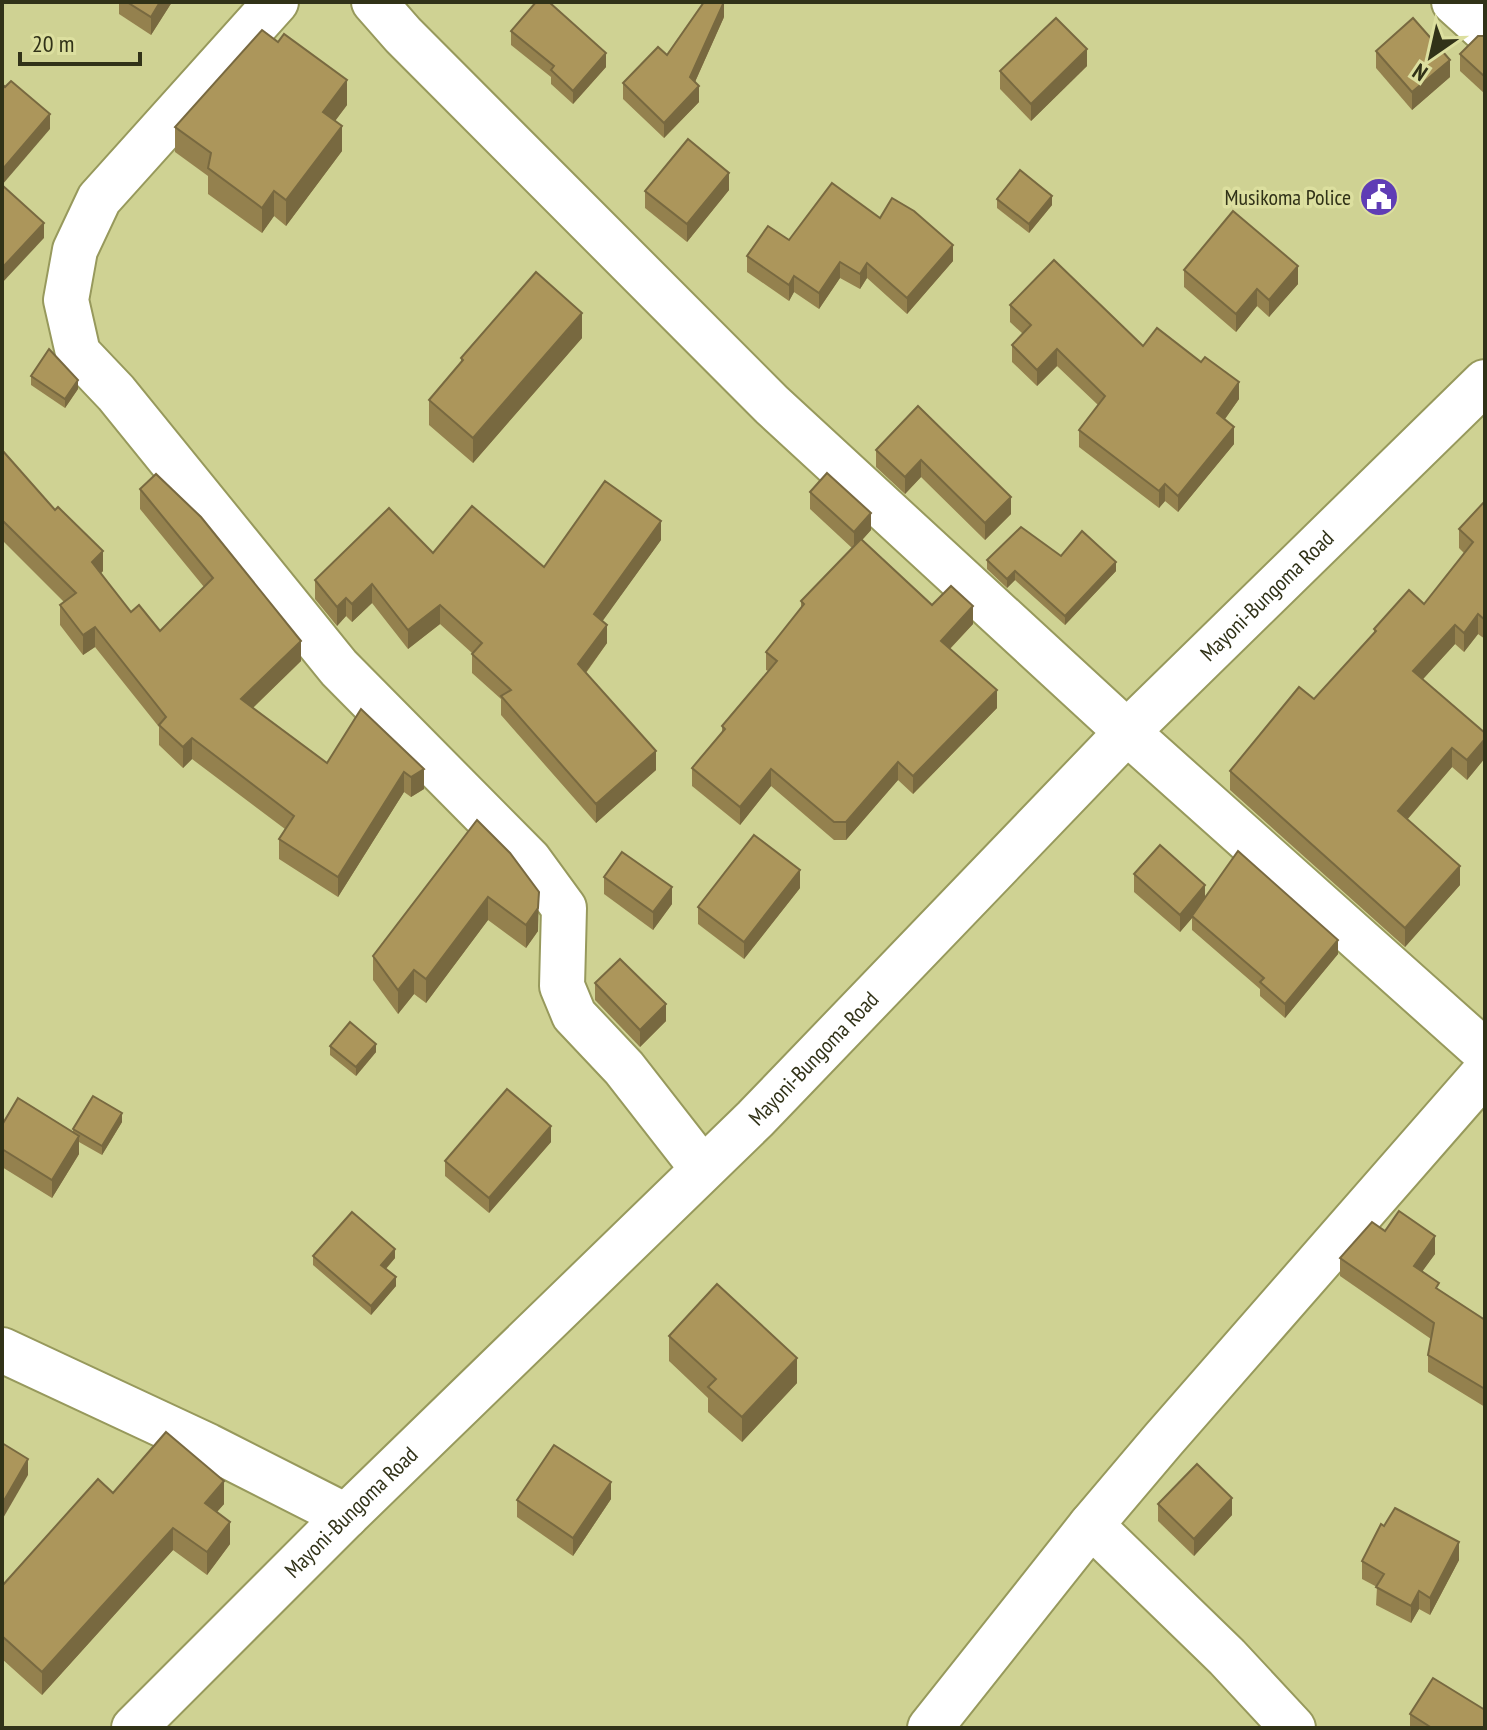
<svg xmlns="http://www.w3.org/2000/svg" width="1487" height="1730" viewBox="0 0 1487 1730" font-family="'PT Sans Narrow',sans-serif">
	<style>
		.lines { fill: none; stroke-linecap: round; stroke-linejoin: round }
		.minor-casing { stroke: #97995c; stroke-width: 48 }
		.primary-casing { stroke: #97995c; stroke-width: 48 }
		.minor { stroke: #fff; stroke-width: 44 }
		.primary { stroke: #fff; stroke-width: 44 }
		.wall { fill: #94814e }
		.shaded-wall { fill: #786940 }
		.building { fill: #ac965b; stroke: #786940; stroke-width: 2 }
		.labels { text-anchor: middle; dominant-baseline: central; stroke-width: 7; stroke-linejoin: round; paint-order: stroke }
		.poi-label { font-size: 22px; fill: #313218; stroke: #dcdf9f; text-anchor: end }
		.street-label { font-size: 22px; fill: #313218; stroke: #dcdf9f }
	</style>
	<rect width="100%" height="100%" fill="#cfd293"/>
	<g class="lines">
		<!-- minor casing -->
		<g class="minor-casing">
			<g id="minor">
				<polyline points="276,2 99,199 75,250 66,300 78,353 116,393 339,668 529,860 564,908 562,986 574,1015 624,1068 702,1168"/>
				<polyline points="374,2 403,35 772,405 1127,732 1485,1052"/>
				<polyline points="1454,2 1485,30"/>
				<polyline points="2,1350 208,1446 346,1516"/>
				<polyline points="1091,1525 1227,1657 1293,1728"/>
				<polyline points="930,1728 1091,1525 1163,1440 1485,1072"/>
			</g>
		</g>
		<!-- primary casing -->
		<g class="primary-casing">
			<g id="primary">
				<path id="s1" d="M134,1728l212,-212 409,-397 372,-387 358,-350"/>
			</g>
		</g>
		<!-- minor -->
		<use href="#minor" class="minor"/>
		<!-- primary -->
		<use href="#primary" class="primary"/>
	</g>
	<!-- wall -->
	<g class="wall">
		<polygon points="119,2 172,2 151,35 119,14"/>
		<polygon points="724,17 695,82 699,102 664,138 623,99 623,83"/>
		<polygon points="511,31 606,67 573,104 551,84 551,77 511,45"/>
		<polygon points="1485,36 1485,94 1460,71 1460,54"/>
		<polygon points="1376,51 1450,77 1412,110 1376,68"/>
		<polygon points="1087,66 1031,121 1000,89 1000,71"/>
		<polygon points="347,105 335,121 342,151 286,226 274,216 262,233 208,194 208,176 175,152 175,127"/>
		<polygon points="729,190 687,242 645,208 645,191"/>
		<polygon points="997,199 1052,205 1029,233 997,208"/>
		<polygon points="880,218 953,261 907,314 867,278 860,289 840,278 819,309 794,292 789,301 747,272 747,256 789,240"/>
		<polygon points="1184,270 1298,284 1269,317 1257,306 1236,332 1184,287"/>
		<polygon points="1010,305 1143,346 1239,399 1225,419 1234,444 1178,512 1165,501 1159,508 1079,447 1079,430 1098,405 1057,366 1037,386 1012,362 1012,345 1023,334 1010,322"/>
		<polygon points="582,338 473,463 429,425 429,400 461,363 461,358"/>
		<polygon points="31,376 78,389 65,408 31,385"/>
		<polygon points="918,406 1011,514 985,540 921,477 905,494 876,467 876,450"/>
		<polygon points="2,450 103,571 101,573 131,612 160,631 204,587 140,509 140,489 301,661 253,708 327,763 361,709 424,789 411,797 404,792 338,897 279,859 279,839 285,829 192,759 183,768 159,745 159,727 95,647 83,655 60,625 60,605 64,602 2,540"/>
		<polygon points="810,492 871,530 862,540 932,605 973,624 950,649 997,708 913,794 898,780 846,840 834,840 771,786 740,825 692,786 692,768 722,733 722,726 768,671 766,670 766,652 801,608 801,601 852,548 810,509"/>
		<polygon points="1485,501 1485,639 1478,634 1464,652 1455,644 1423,679 1485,733 1485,758 1467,780 1452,767 1407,820 1460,885 1405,947 1230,790 1230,771 1314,699 1374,633 1374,629 1424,604 1464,553 1459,548 1459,529"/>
		<polygon points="661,540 602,621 607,643 586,673 656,770 596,823 501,715 501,699 472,673 472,653 440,624 408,649 372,603 352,622 346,616 337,626 315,599 315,580 433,553 544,567"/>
		<polygon points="1061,556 1116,571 1065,625 1015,580 1007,588 987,569 987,560"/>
		<polygon points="477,820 538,931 526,948 488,920 426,1003 414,994 398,1014 373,980 373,956"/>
		<polygon points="1134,874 1205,897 1338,954 1285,1018 1260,996 1260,989 1192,930 1192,918 1180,932 1134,892"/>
		<polygon points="604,877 672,904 653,930 604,894"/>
		<polygon points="800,888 744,959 698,924 698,907"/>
		<polygon points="595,983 666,1021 640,1047 595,1000"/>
		<polygon points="330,1046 376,1052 356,1076 330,1055"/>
		<polygon points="122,1122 102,1155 79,1142 79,1154 52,1198 2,1167 2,1125 73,1132 73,1129"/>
		<polygon points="551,1142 489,1213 445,1176 445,1161"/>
		<polygon points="1385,1231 1435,1254 1422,1271 1439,1291 1485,1320 1485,1407 1428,1372 1428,1355 1431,1339 1340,1276 1340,1258"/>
		<polygon points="313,1256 395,1258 386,1269 396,1286 371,1315 313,1265"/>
		<polygon points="669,1336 797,1383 742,1442 708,1412 708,1398 669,1361"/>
		<polygon points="113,1493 224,1504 217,1512 230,1544 207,1575 173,1550 42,1695 2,1659 2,1586"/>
		<polygon points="611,1499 573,1556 517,1517 517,1500"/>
		<polygon points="1158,1504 1232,1515 1194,1556 1158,1521"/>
		<polygon points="1459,1560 1430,1615 1419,1609 1411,1623 1376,1605 1377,1587 1362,1579 1362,1561"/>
		<polygon points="1410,1714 1485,1728 1410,1728"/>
	</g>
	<!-- shaded-wall -->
	<g class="shaded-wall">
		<polygon points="160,2 172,2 151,35 151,17"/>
		<polygon points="724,2 724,17 690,93 690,77"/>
		<polygon points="1087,49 1087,66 1031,121 1031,104"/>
		<polygon points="606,53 606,67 573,104 573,91"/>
		<polygon points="1450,60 1450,77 1412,110 1412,92"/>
		<polygon points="347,80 347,105 323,137 323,112"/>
		<polygon points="699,86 699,102 664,138 664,123"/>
		<polygon points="50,114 50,129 2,185 2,170"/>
		<polygon points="342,126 342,151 286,226 286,200"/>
		<polygon points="729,173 729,190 687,242 687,224"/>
		<polygon points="274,191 274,216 262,233 262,208"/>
		<polygon points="1052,196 1052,205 1029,233 1029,224"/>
		<polygon points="44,223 44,238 2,283 2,268"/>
		<polygon points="953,245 953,261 907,314 907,298"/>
		<polygon points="840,262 840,278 819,309 819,293"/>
		<polygon points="867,263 867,278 860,289 860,274"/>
		<polygon points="1298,266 1298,284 1269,317 1269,300"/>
		<polygon points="794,276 794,292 789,301 789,285"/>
		<polygon points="1257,289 1257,306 1236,332 1236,314"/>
		<polygon points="582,313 582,338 473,463 473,438"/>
		<polygon points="1057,349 1057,366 1037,386 1037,370"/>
		<polygon points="78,380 78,389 65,408 65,399"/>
		<polygon points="1239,382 1239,399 1217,430 1217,413"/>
		<polygon points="1234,427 1234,444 1178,512 1178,496"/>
		<polygon points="921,460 921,477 905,494 905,477"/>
		<polygon points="1165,484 1165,501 1159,508 1159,491"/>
		<polygon points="1011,497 1011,514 985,540 985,523"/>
		<polygon points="871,513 871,530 854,549 854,532"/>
		<polygon points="661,521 661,540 594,633 594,614"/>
		<polygon points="103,551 103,571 92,582 92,562"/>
		<polygon points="1116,562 1116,571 1065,625 1065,616"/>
		<polygon points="1015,571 1015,580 1007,588 1007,579"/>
		<polygon points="372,584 372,603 352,622 352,604"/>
		<polygon points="346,598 346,616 337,626 337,607"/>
		<polygon points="440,605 440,624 408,649 408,630"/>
		<polygon points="973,606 973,624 941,658 941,641"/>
		<polygon points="1478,614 1478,634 1464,652 1464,633"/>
		<polygon points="607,625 607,643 578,683 578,664"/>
		<polygon points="1455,625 1455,644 1413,690 1413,671"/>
		<polygon points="95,627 95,647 83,655 83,635"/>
		<polygon points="301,641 301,661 241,719 241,699"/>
		<polygon points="997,690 997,708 913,794 913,776"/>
		<polygon points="192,738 192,759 183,768 183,747"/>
		<polygon points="1485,739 1485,758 1467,780 1467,760"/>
		<polygon points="1452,748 1452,767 1398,830 1398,811"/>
		<polygon points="656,751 656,770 596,823 596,804"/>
		<polygon points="898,762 898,780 846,840 846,822"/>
		<polygon points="424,769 424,789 411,797 411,777"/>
		<polygon points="771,769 771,786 740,825 740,807"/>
		<polygon points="404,772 404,792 338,897 338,877"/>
		<polygon points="1460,866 1460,885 1405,947 1405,928"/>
		<polygon points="800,870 800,888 744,959 744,942"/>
		<polygon points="1205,885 1205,903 1180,932 1180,915"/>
		<polygon points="672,887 672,904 653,930 653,912"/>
		<polygon points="539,892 538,931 526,948 526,925"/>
		<polygon points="488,897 488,920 426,1003 426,979"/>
		<polygon points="1338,940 1338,954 1285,1018 1285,1004"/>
		<polygon points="414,970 414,994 398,1014 398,990"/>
		<polygon points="666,1004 666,1021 640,1047 640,1030"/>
		<polygon points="376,1044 376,1052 356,1076 356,1067"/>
		<polygon points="122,1113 122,1122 102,1155 102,1146"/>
		<polygon points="551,1126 551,1142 489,1213 489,1198"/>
		<polygon points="79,1136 79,1154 52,1198 52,1180"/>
		<polygon points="1435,1236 1435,1254 1414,1283 1414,1266"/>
		<polygon points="395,1249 395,1258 381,1274 381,1265"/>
		<polygon points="396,1277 396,1286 371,1315 371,1306"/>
		<polygon points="797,1358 797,1383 742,1442 742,1417"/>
		<polygon points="28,1459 28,1475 2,1520 2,1504"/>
		<polygon points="224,1481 224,1504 205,1525 205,1503"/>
		<polygon points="611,1482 611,1499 573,1556 573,1538"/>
		<polygon points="1232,1498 1232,1515 1194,1556 1194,1539"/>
		<polygon points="230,1522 230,1544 207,1575 207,1552"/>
		<polygon points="173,1528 173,1550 42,1695 42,1672"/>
		<polygon points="1459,1542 1459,1560 1430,1615 1430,1598"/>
		<polygon points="1419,1591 1419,1609 1411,1623 1411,1606"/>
	</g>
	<!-- building -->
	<g class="building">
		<polygon points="127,2 160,2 151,17"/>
		<polygon points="536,2 549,2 606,53 573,91 551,70 554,66 511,31"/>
		<polygon points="704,2 724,2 690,77 699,86 664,123 623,83 658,47 667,55"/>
		<polygon points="1056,18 1087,49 1031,104 1000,71"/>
		<polygon points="1413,18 1450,60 1412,92 1376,51"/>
		<polygon points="262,30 278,42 284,34 347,80 323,112 342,126 286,200 274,191 262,208 208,168 211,153 175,127"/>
		<polygon points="1478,36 1485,36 1485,77 1460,54"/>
		<polygon points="11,81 50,114 2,170 2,84 5,87"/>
		<polygon points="688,139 729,173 687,224 645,191"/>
		<polygon points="1020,170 1052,196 1029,224 997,199"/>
		<polygon points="832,183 880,218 892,198 914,211 953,245 907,298 867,263 860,274 840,262 819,293 794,276 789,285 747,256 768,226 789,240"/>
		<polygon points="2,185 44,223 2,268"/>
		<polygon points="1233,211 1298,266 1269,300 1257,289 1236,314 1184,270"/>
		<polygon points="1054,260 1143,346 1157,328 1201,362 1205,357 1239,382 1217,413 1234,427 1178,496 1165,484 1159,491 1079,430 1105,396 1057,349 1037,370 1012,345 1031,325 1010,305"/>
		<polygon points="536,272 582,313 473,438 429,400 463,360 461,358"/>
		<polygon points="49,349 78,380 65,399 31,376"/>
		<polygon points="918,406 1011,497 985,523 921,460 905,477 876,450"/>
		<polygon points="2,450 55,510 58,507 103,551 92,562 131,612 139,605 160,631 213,578 140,489 156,474 201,517 301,641 241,699 327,763 361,709 424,769 411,777 404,772 338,877 279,839 294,816 192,738 183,747 159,725 166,717 95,627 83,635 60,605 76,593 2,520"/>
		<polygon points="827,473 871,513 854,532 810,492"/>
		<polygon points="605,481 661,521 594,614 607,625 578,664 656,751 596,804 501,696 511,690 472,654 482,643 440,605 408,630 372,584 352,604 346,598 337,607 315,580 389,508 433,553 472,506 544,567"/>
		<polygon points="1485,501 1485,620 1478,614 1464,633 1455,625 1413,671 1485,733 1485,739 1467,760 1452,748 1398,811 1460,866 1405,928 1230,771 1299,687 1314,699 1376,631 1374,629 1409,590 1424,604 1473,542 1459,529"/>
		<polygon points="1021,527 1061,556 1082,531 1116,562 1065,616 1015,571 1007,579 987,560"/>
		<polygon points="861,539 932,605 951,586 973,606 941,641 997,690 913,776 898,762 846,822 834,822 771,769 740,807 692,768 725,729 722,726 777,661 766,652 804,604 801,601"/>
		<polygon points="477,820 510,853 539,892 538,908 526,925 488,897 426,979 414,970 398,990 373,956"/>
		<polygon points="754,835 800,870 744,942 698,907"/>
		<polygon points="1160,845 1205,885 1180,915 1134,874"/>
		<polygon points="1238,851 1338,940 1285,1004 1260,982 1264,978 1192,916"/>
		<polygon points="622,852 672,887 653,912 604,877"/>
		<polygon points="620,959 666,1004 640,1030 595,983"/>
		<polygon points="350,1022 376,1044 356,1067 330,1046"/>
		<polygon points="507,1089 551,1126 489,1198 445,1161"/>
		<polygon points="93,1096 122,1113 102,1146 73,1129"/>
		<polygon points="18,1098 79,1136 52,1180 2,1149 2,1125"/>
		<polygon points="1399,1211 1435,1236 1414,1266 1439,1283 1436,1288 1485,1320 1485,1389 1428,1355 1434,1323 1340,1258 1372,1222 1385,1231"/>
		<polygon points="352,1212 395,1249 381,1265 396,1277 371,1306 313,1256"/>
		<polygon points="717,1284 797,1358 742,1417 708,1387 716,1379 669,1336"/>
		<polygon points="166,1432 224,1481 205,1503 230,1522 207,1552 173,1528 42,1672 2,1636 2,1586 98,1479 113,1493"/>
		<polygon points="2,1443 28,1459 2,1504"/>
		<polygon points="554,1445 611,1482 573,1538 517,1500"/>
		<polygon points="1197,1464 1232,1498 1194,1539 1158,1504"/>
		<polygon points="1395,1508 1459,1542 1430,1598 1419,1591 1411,1606 1376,1587 1384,1574 1362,1561 1381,1524 1384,1526"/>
		<polygon points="1433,1678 1485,1710 1485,1728 1432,1728 1410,1714"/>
	</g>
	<!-- icons -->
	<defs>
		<g id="civic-disc" transform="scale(2)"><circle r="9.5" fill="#5f3db5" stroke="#dcdf9f"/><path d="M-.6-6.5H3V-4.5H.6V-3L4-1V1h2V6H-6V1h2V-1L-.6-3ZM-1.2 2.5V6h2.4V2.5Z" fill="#fff"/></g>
	</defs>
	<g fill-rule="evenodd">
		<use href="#civic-disc" x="1379" y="197"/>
	</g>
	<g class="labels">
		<!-- poi labels -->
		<g class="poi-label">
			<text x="1351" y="197">Musikoma Police</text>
		</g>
		<!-- street labels -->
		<g class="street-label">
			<text stroke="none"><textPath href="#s1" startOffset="1602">Mayoni-Bungoma Road</textPath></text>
			<text stroke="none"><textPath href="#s1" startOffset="954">Mayoni-Bungoma Road</textPath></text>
			<text stroke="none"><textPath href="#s1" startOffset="306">Mayoni-Bungoma Road</textPath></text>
		</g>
	</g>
	<!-- border -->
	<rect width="1487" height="1730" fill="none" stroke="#313218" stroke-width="8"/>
	<!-- north arrow -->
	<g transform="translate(1431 56) rotate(214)" stroke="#dcdf9f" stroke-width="6" paint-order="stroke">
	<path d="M0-6L14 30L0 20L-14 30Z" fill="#313218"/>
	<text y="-12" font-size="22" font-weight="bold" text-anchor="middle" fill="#313218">N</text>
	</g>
	<!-- scale -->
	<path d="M20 52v12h120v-12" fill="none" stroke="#313218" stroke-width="4"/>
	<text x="32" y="52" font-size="24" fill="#313218" stroke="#dcdf9f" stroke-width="6" paint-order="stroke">20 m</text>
</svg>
